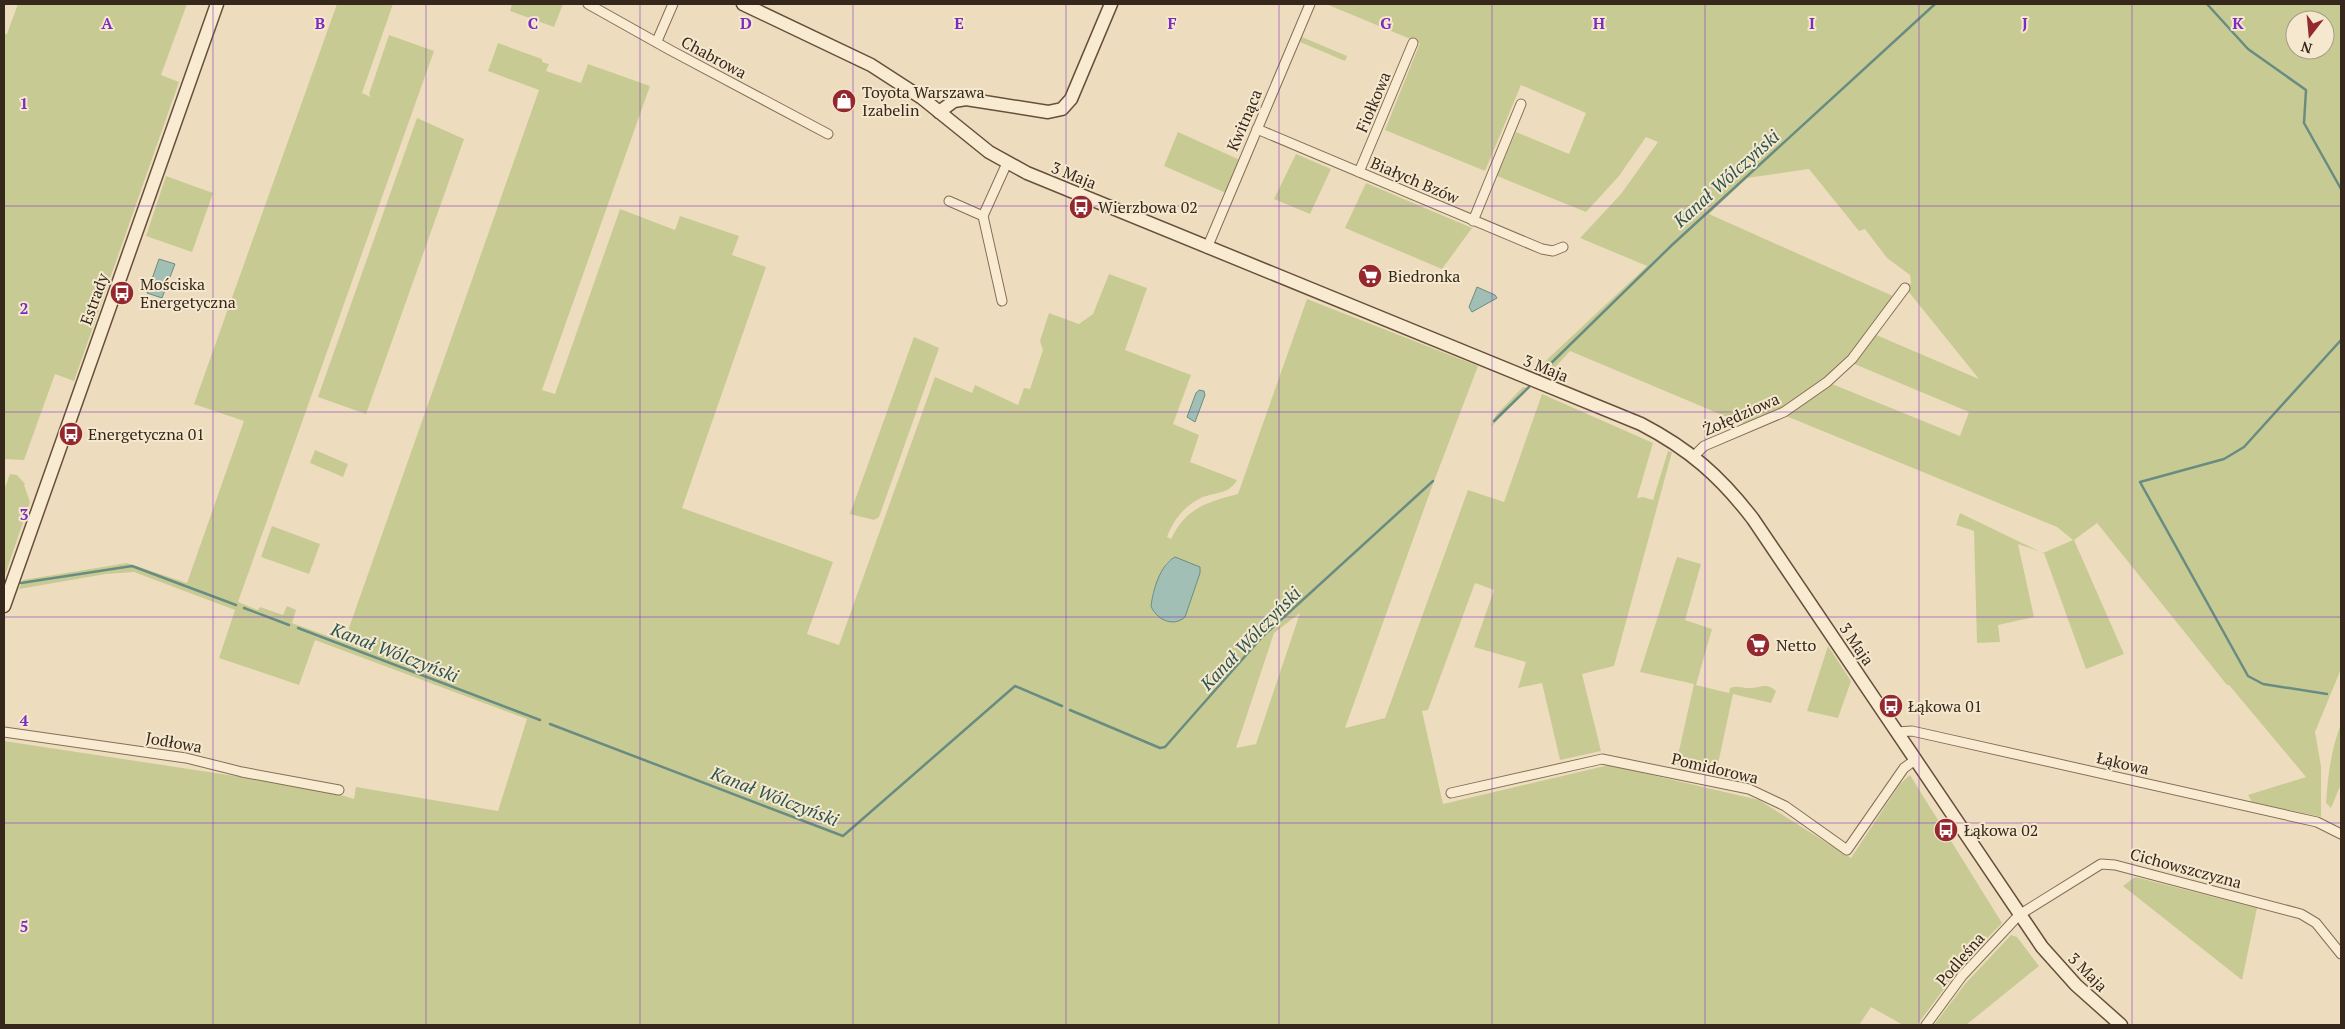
<svg xmlns="http://www.w3.org/2000/svg" width="2345" height="1029" viewBox="0 0 2345 1029" font-family="'PT Serif',serif">
	<style>
		.green { fill: #c7cb93; fill-rule: evenodd }
		.water { fill: #a2bfb5; stroke: #698c82 }
		.lines { fill: none; stroke-linecap: round; stroke-linejoin: round }
		.stream { stroke: #698c82; stroke-width: 2.5 }
		.street-casing { stroke: #866e57; stroke-width: 11 }
		.secondary-casing { stroke: #674f3b; stroke-width: 15 }
		.street { stroke: #f8ebd1; stroke-width: 9 }
		.secondary { stroke: #f8ebd1; stroke-width: 12 }
		.grid { fill: none; stroke: #7b2cbf; stroke-width: 1; stroke-opacity: 0.55 }
		.labels { text-anchor: middle; dominant-baseline: central; stroke-width: 4; stroke-linejoin: round; paint-order: stroke }
		.street-label { font-size: 16px; fill: #35271c; stroke: #f5e8ce }
		.poi-label { font-size: 16px; fill: #35271c; stroke: #f5e8ce; text-anchor: start }
		.water-label { font-size: 18px; font-style: italic; fill: #2b5550; stroke: #f5e8ce }
		.grid-label { font-size: 16px; text-anchor: middle; font-weight: bold; fill: #7b2cbf; stroke: #f5e8ce; stroke-width: 4; stroke-linejoin: round; paint-order: stroke }
	</style>
	<rect width="100%" height="100%" fill="#edddbe"/>
	<!-- green -->
	<g class="green">
		<polygon points="18,4 187,4 161,75 179,82 74,381 55,374 24,460 4,459 4,34 7,34"/>
		<path d="M337,4h56l-31,89 9,4 -2,-3 20,-59 45,16 -196,551 20,8 2,-3 23,8 4,-9 9,4 -4,13 52,19 195,-552 -51,-19 10,-28 44,16v3l7,2 -3,7 35,12 7,-19 62,22 -108,304 13,4 65,-185 55,21 5,-14 59,20 -7,19 34,12 -84,241 151,54 -26,72 32,11 96,-268 37,16 3,-8 43,20 6,-17 6,1 13,-39 -3,-9 9,-28 30,11 14,-10 16,-40 38,14 -22,62 66,25 -18,49 26,11 -9,27 47,18c-8,14 -20,12 -34,17 -18,8 -29,22 -36,40l4,2c15,-31 36,-37 67,-45l69,-195 171,67 -45,118 -88,244 40,-10 83,-228 36,12 38,-108 111,49 -16,55 6,-1 10,3 15,-49 4,1 -58,214 -32,8 19,77 -41,9 -18,-77 -24,5 8,-26 -52,-15 20,-57 -19,-7 -47,127 -6,1 21,93 166,-39 150,35 92,58 49,-74 10,-9 92,148 -38,39 -47,63h-14l-32,-18 -12,18h-1855v-284l317,48 33,10 2,-12 142,24 29,-92 -212,-79 -16,45 -80,-27 16,-48 -101,-38 -28,2 -87,15 4,-9 104,-17 60,20 57,-162 -50,-17zM1170,560l30,13 -15,44h-27l-7,-11 2,-14 13,-29zM1300,613l-44,131 -20,4 38,-115z"/>
		<polygon points="512,4 563,4 554,27 510,11"/>
		<path d="M1326,4h1015v665l-26,63 6,34v51l-69,-15 -4,-7 58,-18 -77,-92h-2l-130,-162 -23,17 50,114 -38,15 -42,-116 -26,-9 16,73 -36,8 2,17 -23,1 -3,-112 -18,-6 4,-12 83,40 30,-13 -16,-13 -271,-111 46,-32 128,52 9,-24 -117,-49 22,-29 105,45 -71,-88 3,-9 -1,-7 -23,-17 -22,-29 -6,2 -50,-62 -62,9 -38,36 186,83c-16,21 -31,45 -49,64 -28,29 -64,50 -100,64l-176,-74 -22,24 -11,-6 110,-103 -67,-28 41,-44 37,-52 -12,-5 -27,39 -33,36 -89,-36 19,-44 53,22 17,-41 -65,-28 -36,86 -100,-41 35,-87zM2295,20h30v30h-30z"/>
		<polygon points="1302,37 1347,56 1345,61 1300,42"/>
		<polygon points="417,118 464,139 366,414 318,397"/>
		<polygon points="1178,132 1240,160 1226,193 1164,166"/>
		<polygon points="1296,154 1331,169 1310,214 1274,199"/>
		<polygon points="166,176 213,193 192,252 146,236"/>
		<polygon points="1366,183 1472,228 1442,269 1345,228"/>
		<polygon points="914,337 939,348 879,517 874,520 850,514"/>
		<polygon points="1523,387 1529,388 1491,427 1496,415"/>
		<polygon points="315,450 348,464 343,477 310,463"/>
		<polygon points="10,474 17,475 25,484 24,485 30,502 4,578 4,490"/>
		<polygon points="272,526 320,544 309,574 261,557"/>
		<path d="M1677,557l24,7 -16,56 27,9 -16,56 33,8 1,-5c8,-3 12,0 20,0 11,0 16,-6 26,3l-5,12 -38,-9 -17,79 -40,-9 18,-80 -54,-12z"/>
		<polygon points="1828,646 1851,681 1838,718 1807,711"/>
		<path d="M2341,724v60l-10,24 -5,-5c2,-29 5,-53 15,-79z"/>
		<polygon points="2135,877 2257,908 2242,980 2123,886"/>
		<polygon points="2011,935 2017,937 2039,966 1966,1025 1934,1025 1965,984"/>
	</g>
	<!-- water -->
	<g class="water">
		<polygon points="159,259 175,264 162,298 147,293"/>
		<polygon points="1477,287 1495,295 1497,298 1472,312 1469,307"/>
		<polygon points="1199,390 1204,391 1205,395 1195,422 1187,417 1196,393"/>
		<path d="M1175,557l25,10v6l-15,44c-12,11 -29,2 -34,-11 2,-16 9,-41 24,-49z"/>
	</g>
	<g class="lines">
		<!-- stream -->
		<g class="stream">
			<polyline points="2207,4 2248,49 2306,90 2304,123 2341,189"/>
			<polyline points="1539,375 1672,245 1935,4"/>
			<polyline points="1494,421 1529,387"/>
			<polyline points="21,583 132,566 236,605"/>
			<polyline points="244,608 289,625"/>
			<polyline points="298,628 540,720"/>
			<polyline points="2327,694 2263,684 2248,676 2140,482 2224,459 2244,447 2341,340"/>
			<polyline points="1070,710 1160,748 1165,747 1262,637 1433,481"/>
			<polyline points="550,724 843,836 1015,686 1062,706"/>
		</g>
		<!-- street casing -->
		<g class="street-casing">
			<g id="street">
				<polyline points="588,4 670,50 828,134"/>
				<polyline points="657,41 673,4"/>
				<polyline points="1257,129 1542,249 1553,251 1563,247"/>
				<polyline points="1359,172 1413,43"/>
				<polyline points="949,201 983,216"/>
				<polyline points="1473,221 1521,104"/>
				<polyline points="1207,248 1310,4"/>
				<polyline points="1002,301 983,216 1007,163"/>
				<polyline points="1694,456 1704,446 1784,412 1827,382 1852,359 1905,288"/>
				<polyline points="4,732 186,758 242,772 339,790"/>
				<polyline points="1896,732 1912,731 2317,822 2341,834"/>
				<polyline points="1451,793 1602,759 1749,789 1785,806 1847,850 1904,768 1915,760"/>
				<polyline points="1926,1025 1962,976 2019,915 2101,864 2115,865 2301,914 2316,923 2341,954"/>
			</g>
		</g>
		<!-- secondary casing -->
		<g class="secondary-casing">
			<g id="secondary">
				<path d="M743,4l128,61 51,33 67,54 38,21 614,251c48,25 79,52 112,95l289,428 34,38 45,40"/>
				<polyline points="939,112 954,101 966,99 1048,112 1062,109 1071,99 1111,4"/>
				<polyline points="4,606 217,4"/>
			</g>
		</g>
		<!-- street -->
		<use href="#street" class="street"/>
		<!-- secondary -->
		<use href="#secondary" class="secondary"/>
	</g>
	<!-- grid -->
	<path class="grid" d="M213,4v1021M426,4v1021M640,4v1021M853,4v1021M1066,4v1021M1279,4v1021M1492,4v1021M1705,4v1021M1919,4v1021M2132,4v1021M4,206h2337M4,412h2337M4,617h2337M4,823h2337"/>
	<!-- icons -->
	<defs>
		<g id="shop-disc" transform="scale(1.25)"><circle r="9.5" fill="#94282e" stroke="#f5e8ce"/><path d="M-5-2.5h2.3a2.7 3.5 0 0 1 5.4 0H5L5.5 6h-11ZM-1.5-2.5h3a1.5 2.3 0 0 0-3 0Z" fill="#fff"/></g>
		<g id="bus-disc" transform="scale(1.25)"><circle r="9.5" fill="#94282e" stroke="#f5e8ce"/><path d="M-5-6H5V4H4V6H2V4H-2V6H-4V4H-5ZM-3.5-4V0h7V-4ZM-3.5 1.2v1.5H-2V1.2ZM2 1.2v1.5H3.5V1.2Z" fill="#fff"/></g>
		<g id="supermarket-disc" transform="scale(1.25)"><circle r="9.5" fill="#94282e" stroke="#f5e8ce"/><path d="M-6-5.5h2.5l.6 2H6L4.5 2H-2.5L-4.4-4H-6ZM-1.5 3.2a1.3 1.3 0 1 0 .1 0ZM3 3.2a1.3 1.3 0 1 0 .1 0Z" fill="#fff"/></g>
	</defs>
	<g fill-rule="evenodd">
		<use href="#shop-disc" x="844" y="101"/>
		<use href="#bus-disc" x="1081" y="207"/>
		<use href="#supermarket-disc" x="1370" y="276"/>
		<use href="#bus-disc" x="122" y="293"/>
		<use href="#bus-disc" x="71" y="434"/>
		<use href="#supermarket-disc" x="1758" y="645"/>
		<use href="#bus-disc" x="1891" y="706"/>
		<use href="#bus-disc" x="1946" y="830"/>
	</g>
	<g class="labels">
		<!-- street labels -->
		<g class="street-label">
			<text transform="translate(714 57) rotate(28)">Chabrowa</text>
			<text transform="translate(1373 102) rotate(-67)">Fiołkowa</text>
			<text transform="translate(1244 120) rotate(-67)">Kwitnąca</text>
			<text transform="translate(1074 175) rotate(22)">3 Maja</text>
			<text transform="translate(1415 180) rotate(23)">Białych Bzów</text>
			<text transform="translate(94 299) rotate(-70)">Estrady</text>
			<text transform="translate(1546 368) rotate(22)">3 Maja</text>
			<text transform="translate(1741 414) rotate(-24)">Żołędziowa</text>
			<text transform="translate(1857 644) rotate(56)">3 Maja</text>
			<text transform="translate(174 742) rotate(10)">Jodłowa</text>
			<text transform="translate(2123 763) rotate(13)">Łąkowa</text>
			<text transform="translate(1715 768) rotate(13)">Pomidorowa</text>
			<text transform="translate(2186 868) rotate(15)">Cichowszczyzna</text>
			<text transform="translate(1960 959) rotate(-49)">Podleśna</text>
			<text transform="translate(2088 972) rotate(45)">3 Maja</text>
		</g>
		<!-- poi labels -->
		<g class="poi-label">
			<text x="862" y="92">Toyota Warszawa<tspan x="862" dy="18">Izabelin</tspan></text>
			<text x="1098" y="207">Wierzbowa 02</text>
			<text x="1388" y="276">Biedronka</text>
			<text x="140" y="284">Mościska<tspan x="140" dy="18">Energetyczna</tspan></text>
			<text x="88" y="434">Energetyczna 01</text>
			<text x="1776" y="645">Netto</text>
			<text x="1908" y="706">Łąkowa 01</text>
			<text x="1964" y="830">Łąkowa 02</text>
		</g>
		<!-- water labels -->
		<g class="water-label">
			<text transform="translate(1726 178) rotate(-42)">Kanał Wólczyński</text>
			<text transform="translate(1250 638) rotate(-46)">Kanał Wólczyński</text>
			<text transform="translate(395 652) rotate(21)">Kanał Wólczyński</text>
			<text transform="translate(775 796) rotate(21)">Kanał Wólczyński</text>
		</g>
	</g>
	<g class="grid-label">
		<text x="107" y="29">A</text>
		<text x="320" y="29">B</text>
		<text x="533" y="29">C</text>
		<text x="746" y="29">D</text>
		<text x="959" y="29">E</text>
		<text x="1172" y="29">F</text>
		<text x="1386" y="29">G</text>
		<text x="1599" y="29">H</text>
		<text x="1812" y="29">I</text>
		<text x="2025" y="29">J</text>
		<text x="2238" y="29">K</text>
		<text x="24" y="109">1</text>
		<text x="24" y="314">2</text>
		<text x="24" y="520">3</text>
		<text x="24" y="726">4</text>
		<text x="24" y="932">5</text>
	</g>
	<!-- border -->
	<rect width="2345" height="1029" fill="none" stroke="#35271c" stroke-width="10"/>
	<!-- north arrow -->
	<g transform="translate(2310 35) rotate(196)"><circle r="24" fill="#f5e8ce" stroke="#a89b87"/>
	<path d="M0-4L9 19L0 12L-9 19Z" fill="#94282e"/>
	<text y="-8" font-size="14" font-weight="bold" text-anchor="middle" fill="#35271c">N</text>
	</g>
</svg>
